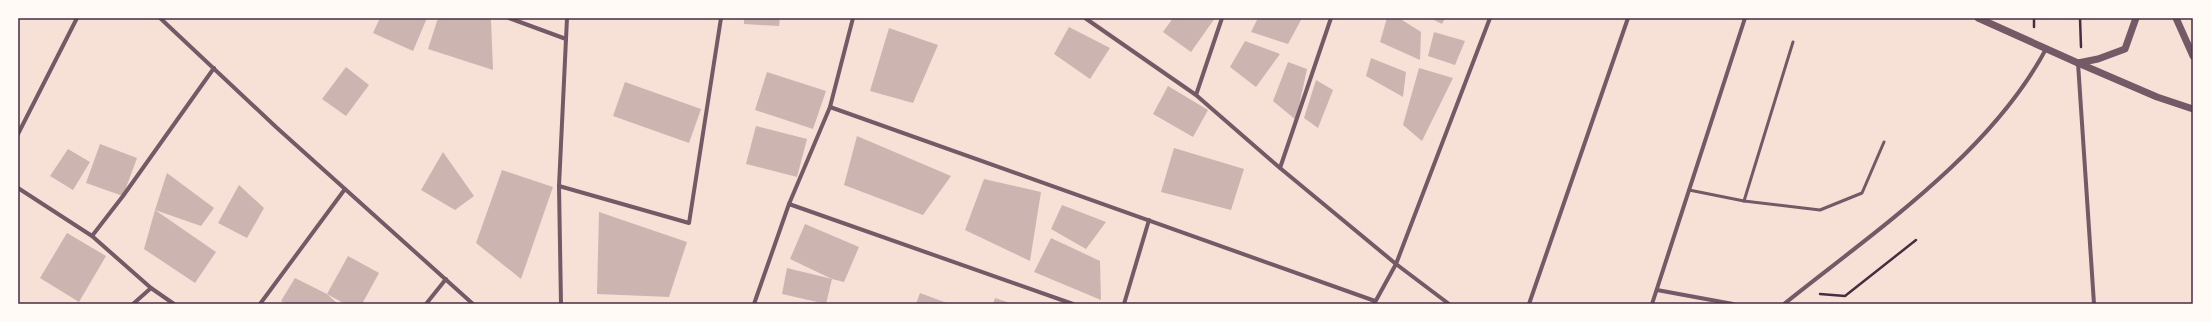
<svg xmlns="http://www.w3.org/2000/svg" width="2211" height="322" viewBox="0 0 2211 322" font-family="'Fira Sans',sans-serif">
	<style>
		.building { fill: #ccb4b1 }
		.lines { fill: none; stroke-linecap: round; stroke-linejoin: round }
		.path { stroke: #4a2c40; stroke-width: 2.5 }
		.service { stroke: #755966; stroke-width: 3 }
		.minor { stroke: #755966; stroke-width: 4 }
		.tertiary { stroke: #755966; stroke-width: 7 }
		.neatline { fill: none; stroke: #4a2c40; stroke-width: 1.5 }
	</style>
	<rect width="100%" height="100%" fill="#f7e1d7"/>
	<!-- building -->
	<g class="building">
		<polygon points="380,18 427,18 413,51 373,33"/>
		<polygon points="438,18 485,18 491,20 493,70 428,49"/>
		<polygon points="744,18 780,18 779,26 744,24"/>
		<polygon points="1173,18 1215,18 1191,52 1163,32"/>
		<polygon points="1258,18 1302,18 1288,44 1251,32"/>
		<polygon points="1387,18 1399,18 1421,32 1420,60 1380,42"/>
		<polygon points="1430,18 1445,18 1442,24"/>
		<polygon points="1069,27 1110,48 1090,79 1054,54"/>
		<polygon points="889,28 938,45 913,103 870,91"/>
		<polygon points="1434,32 1465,41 1455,65 1428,56"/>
		<polygon points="1245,41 1280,54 1256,87 1230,67"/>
		<polygon points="1371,58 1406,72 1403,97 1366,76"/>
		<polygon points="1288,62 1307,69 1296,120 1273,101"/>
		<polygon points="346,67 369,85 346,116 322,99"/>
		<polygon points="1419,68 1453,78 1422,141 1403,125"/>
		<polygon points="767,72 826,91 813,129 755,110"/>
		<polygon points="1316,80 1333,90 1318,128 1304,118"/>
		<polygon points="625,82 701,109 689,143 613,116"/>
		<polygon points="1168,86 1208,110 1193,137 1153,114"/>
		<polygon points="756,126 807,139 797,177 746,164"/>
		<polygon points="857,136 951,176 923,215 844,185"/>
		<polygon points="100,144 137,158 123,196 86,183"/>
		<polygon points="1174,148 1244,169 1231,210 1161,192"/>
		<polygon points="68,149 90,162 73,190 50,176"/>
		<polygon points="443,152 474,196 455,210 421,190"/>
		<polygon points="502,170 553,187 521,279 476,243"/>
		<polygon points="167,173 214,208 201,226 155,210"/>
		<polygon points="984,179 1041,192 1030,261 965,230"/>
		<polygon points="239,185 264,208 247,238 218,223"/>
		<polygon points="1062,205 1106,222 1086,249 1051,229"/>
		<polygon points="155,210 216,252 195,283 144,249"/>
		<polygon points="599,212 687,242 669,297 597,294"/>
		<polygon points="805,224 859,247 844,282 832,279 790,259"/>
		<polygon points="67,233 106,256 79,302 40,278"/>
		<polygon points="1051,238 1100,261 1101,300 1034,272"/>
		<polygon points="348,256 379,273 362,304 345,304 327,294"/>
		<polygon points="787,268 832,279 826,304 782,294"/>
		<polygon points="295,278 327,294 338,304 286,304 281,301"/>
		<polygon points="920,293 947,303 946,304 916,304"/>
		<polygon points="995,298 1013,304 993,304"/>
	</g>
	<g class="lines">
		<!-- path -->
		<g class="path">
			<polyline points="2034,18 2034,27"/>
			<polyline points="2080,18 2081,47"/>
			<polyline points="1820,294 1845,296 1916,240"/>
		</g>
		<!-- service -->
		<g class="service">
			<polyline points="1689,190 1744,201 1820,210 1862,193 1884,142"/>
			<polyline points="1744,201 1793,42"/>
		</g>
		<!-- minor -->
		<g class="minor">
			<polyline points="160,18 276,127 473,304"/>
			<polyline points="509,18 566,39"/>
			<polyline points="1085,18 1196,95 1280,168 1396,264 1449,304"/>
			<polyline points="2078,63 2094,304"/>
			<polyline points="1196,95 1222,18"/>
			<polyline points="830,107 1375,301"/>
			<polyline points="18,134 77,18"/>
			<polyline points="1280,168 1331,18"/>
			<polyline points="559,186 689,223 721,18"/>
			<polyline points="18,188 92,236 151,288 174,304"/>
			<polyline points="789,204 1073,304"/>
			<polyline points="92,236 123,196 214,68"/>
			<polyline points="1657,290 1733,304"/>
			<polyline points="133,304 151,288"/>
			<polyline points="260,304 345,189"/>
			<polyline points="426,304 446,279"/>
			<polyline points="561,304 559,186 567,18"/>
			<polyline points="754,304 789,204 830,107 853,18"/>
			<polyline points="1124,304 1149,220"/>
			<polyline points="1374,304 1396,264 1490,18"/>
			<polyline points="1529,304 1628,18"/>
			<polyline points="1652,304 1745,18"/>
			<path d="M1784,304c91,-73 206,-150 262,-255"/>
		</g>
		<!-- tertiary -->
		<g class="tertiary">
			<polyline points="1978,18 2078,63 2098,59 2125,49 2136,18"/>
			<polyline points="2176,18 2193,56"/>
			<polyline points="2078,63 2157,97 2193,109"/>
		</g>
	</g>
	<!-- border -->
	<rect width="2211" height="322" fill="none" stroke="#fffaf5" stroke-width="38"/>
	<rect x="19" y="19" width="2173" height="284" class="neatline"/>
</svg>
